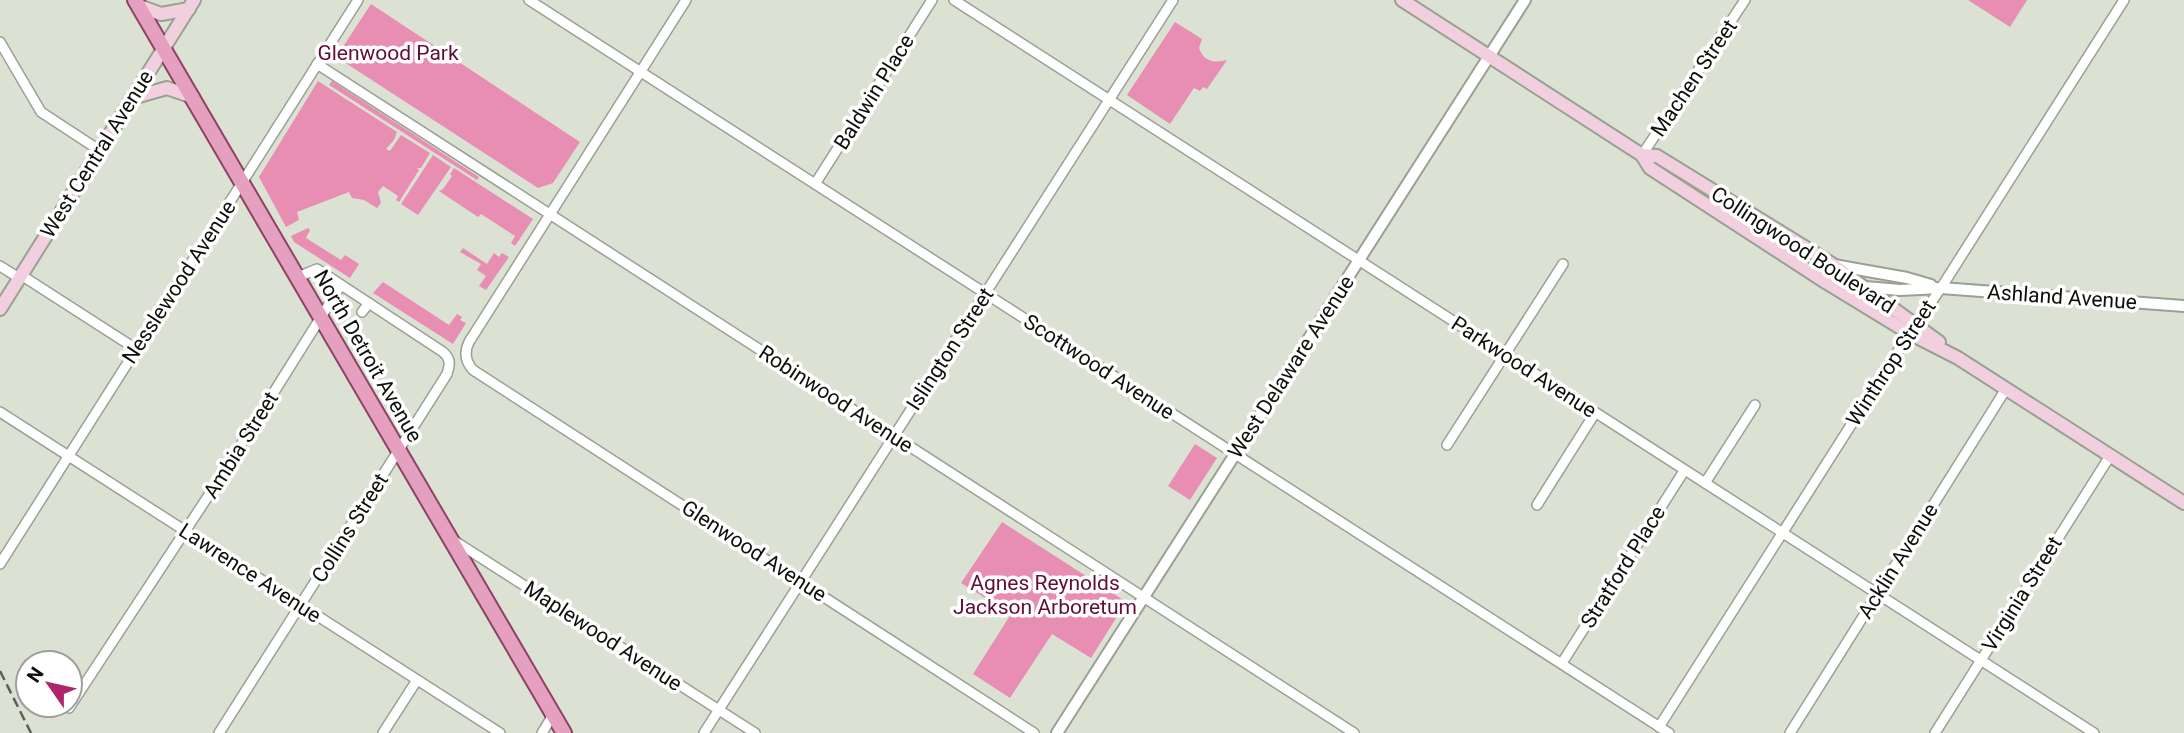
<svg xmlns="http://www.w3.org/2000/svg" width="2184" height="733" viewBox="0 0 2184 733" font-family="Roboto,sans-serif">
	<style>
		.green { fill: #e98eb3 }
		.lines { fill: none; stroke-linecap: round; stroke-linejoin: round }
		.minor-casing { stroke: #99a193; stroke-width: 12 }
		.tertiary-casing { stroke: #99a193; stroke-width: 14 }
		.secondary-casing { stroke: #99a193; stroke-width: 16 }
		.primary-casing { stroke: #8d4463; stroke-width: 18 }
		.minor { stroke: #fff; stroke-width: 9 }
		.tertiary { stroke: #fff; stroke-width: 10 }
		.secondary { stroke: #f2cfdf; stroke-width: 12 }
		.primary { stroke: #e4a0be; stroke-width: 14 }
		.rail { stroke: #5b5f57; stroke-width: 2.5; stroke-dasharray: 10 5; stroke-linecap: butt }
		.labels { text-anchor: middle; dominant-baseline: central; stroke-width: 7; stroke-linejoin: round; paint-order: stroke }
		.park-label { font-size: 21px; fill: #610c39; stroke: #fff }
		.street-label { font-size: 21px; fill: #0d0f0b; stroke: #fff }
	</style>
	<rect width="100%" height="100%" fill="#dbe2d4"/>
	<!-- green -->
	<g class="green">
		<polygon points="1968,0 2027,0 2010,27"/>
		<polygon points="371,4 580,142 553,183 538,188 344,62 342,48"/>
		<path d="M1175,22l27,17 -3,9c5,14 15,15 28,12l-20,29 -4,-2 -3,4 -6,-3 -24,36 -43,-29z"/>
		<polygon points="318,81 397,132 394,140 386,149 390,151 401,135 430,153 421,168 417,168 419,170 399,202 396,200 398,196 383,186 378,192 381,203 377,208 364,200 352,198 349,192 297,212 299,220 286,227 259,177"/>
		<polygon points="332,81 479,177 477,180 329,85"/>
		<polygon points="433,155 451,167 418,215 401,204"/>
		<polygon points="454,168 533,219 515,246 511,243 515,236 481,214 478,217 439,191 443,189 452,176 450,174"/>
		<polygon points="308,228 310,230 306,238 341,260 345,255 359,264 350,278 294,242 291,236"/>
		<polygon points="463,248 487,264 494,253 499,257 502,253 509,257 486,290 479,286 486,276 477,270 481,264 460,252"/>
		<polygon points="383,282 449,325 457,314 462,317 460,320 466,323 453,344 373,293"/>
		<polygon points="1195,444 1217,458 1190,500 1168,486"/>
		<polygon points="1002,522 1125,601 1125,604 1091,658 1052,634 1010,698 973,674 1011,614 961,583"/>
	</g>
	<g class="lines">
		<!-- minor casing -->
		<g class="minor-casing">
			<g id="minor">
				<polyline points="529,0 1669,733"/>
				<path d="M686,0l-217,342c-5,10 -4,19 4,28l561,363"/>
				<polyline points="954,0 2094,733"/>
				<polyline points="0,42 41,112 99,150"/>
				<polyline points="317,64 1354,733"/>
				<polyline points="1642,155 1745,0"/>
				<polyline points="815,184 932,0"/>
				<polyline points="0,266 19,278"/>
				<polyline points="21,275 136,349"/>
				<polyline points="362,312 369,303"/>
				<polyline points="0,412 500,733"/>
				<polyline points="1447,445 1563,264"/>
				<polyline points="1705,483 1755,405"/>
				<polyline points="1537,505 1595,413"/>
				<polyline points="453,540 755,733"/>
				<polyline points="0,564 358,0"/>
				<polyline points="1562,663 1684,471"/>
				<polyline points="69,708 222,475 341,285"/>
				<polyline points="1659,727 1905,340 1941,288 2124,0"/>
				<path d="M219,733l228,-359c3,-9 4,-15 -4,-22l-126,-83 -19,8"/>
				<polyline points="383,733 417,680"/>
				<polyline points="542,733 553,715"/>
				<polyline points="704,733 1173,0"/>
				<polyline points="1790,733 2006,389"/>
				<polyline points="1935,733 2110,456"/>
			</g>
		</g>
		<!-- tertiary casing -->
		<g class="tertiary-casing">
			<g id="tertiary">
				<polyline points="1834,265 1907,278 1931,285"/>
				<polyline points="1831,284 1900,290 1941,288 2184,306"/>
				<polyline points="1057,733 1525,0"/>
			</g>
		</g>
		<!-- secondary casing -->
		<g class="secondary-casing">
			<g id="secondary">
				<polyline points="1402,0 1642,155 1650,168 1827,283 1909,333 1958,358 2184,503"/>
				<polyline points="139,6 161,14 189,9"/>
				<polyline points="132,98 167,88 193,97"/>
				<polyline points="1642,155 1657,156 1832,264 1939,342"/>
				<polyline points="0,309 194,0"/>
			</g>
		</g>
		<!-- primary casing -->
		<g class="primary-casing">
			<polyline id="primary" points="135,0 564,733"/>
		</g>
		<!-- minor -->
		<use href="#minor" class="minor"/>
		<!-- tertiary -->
		<use href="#tertiary" class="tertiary"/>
		<!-- secondary -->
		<use href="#secondary" class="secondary"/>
		<!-- primary -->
		<use href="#primary" class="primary"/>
		<!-- rail -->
		<polyline class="rail" points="0,671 31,733"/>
	</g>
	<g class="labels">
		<!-- park labels -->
		<g class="park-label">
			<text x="388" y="53">Glenwood Park</text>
			<text x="1045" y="583">Agnes Reynolds<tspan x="1045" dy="24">Jackson Arboretum</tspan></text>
		</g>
		<!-- street labels -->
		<g class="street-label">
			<text transform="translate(1694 78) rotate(-56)">Machen Street</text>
			<text transform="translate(874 92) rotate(-58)">Baldwin Place</text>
			<text transform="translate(97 154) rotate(-58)">West Central Avenue</text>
			<text transform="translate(1803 250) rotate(33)">Collingwood Boulevard</text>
			<text transform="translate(179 282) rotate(-57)">Nesslewood Avenue</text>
			<text transform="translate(2062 297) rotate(4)">Ashland Avenue</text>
			<text transform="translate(950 349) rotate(-57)">Islington Street</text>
			<text transform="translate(368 356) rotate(60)">North Detroit Avenue</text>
			<text transform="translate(1891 363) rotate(-57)">Winthrop Street</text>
			<text transform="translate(1099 367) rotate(33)">Scottwood Avenue</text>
			<text transform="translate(1291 367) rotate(-57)">West Delaware Avenue</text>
			<text transform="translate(1524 367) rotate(33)">Parkwood Avenue</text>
			<text transform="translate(836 399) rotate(33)">Robinwood Avenue</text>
			<text transform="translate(241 445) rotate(-58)">Ambia Street</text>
			<text transform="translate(350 528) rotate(-58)">Collins Street</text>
			<text transform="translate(754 551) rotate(33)">Glenwood Avenue</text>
			<text transform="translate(1898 561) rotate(-58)">Acklin Avenue</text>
			<text transform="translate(1623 567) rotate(-58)">Stratford Place</text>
			<text transform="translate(250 573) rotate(33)">Lawrence Avenue</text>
			<text transform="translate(2022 594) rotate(-58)">Virginia Street</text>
			<text transform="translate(603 636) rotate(33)">Maplewood Avenue</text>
		</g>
	</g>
	<!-- north arrow -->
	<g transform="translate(49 684) rotate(304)"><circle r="33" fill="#ffffff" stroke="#9e9f9d" stroke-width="2"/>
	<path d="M0-5L12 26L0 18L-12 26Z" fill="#ad266b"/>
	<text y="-10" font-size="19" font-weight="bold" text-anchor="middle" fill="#0d0f0b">N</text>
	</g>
</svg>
